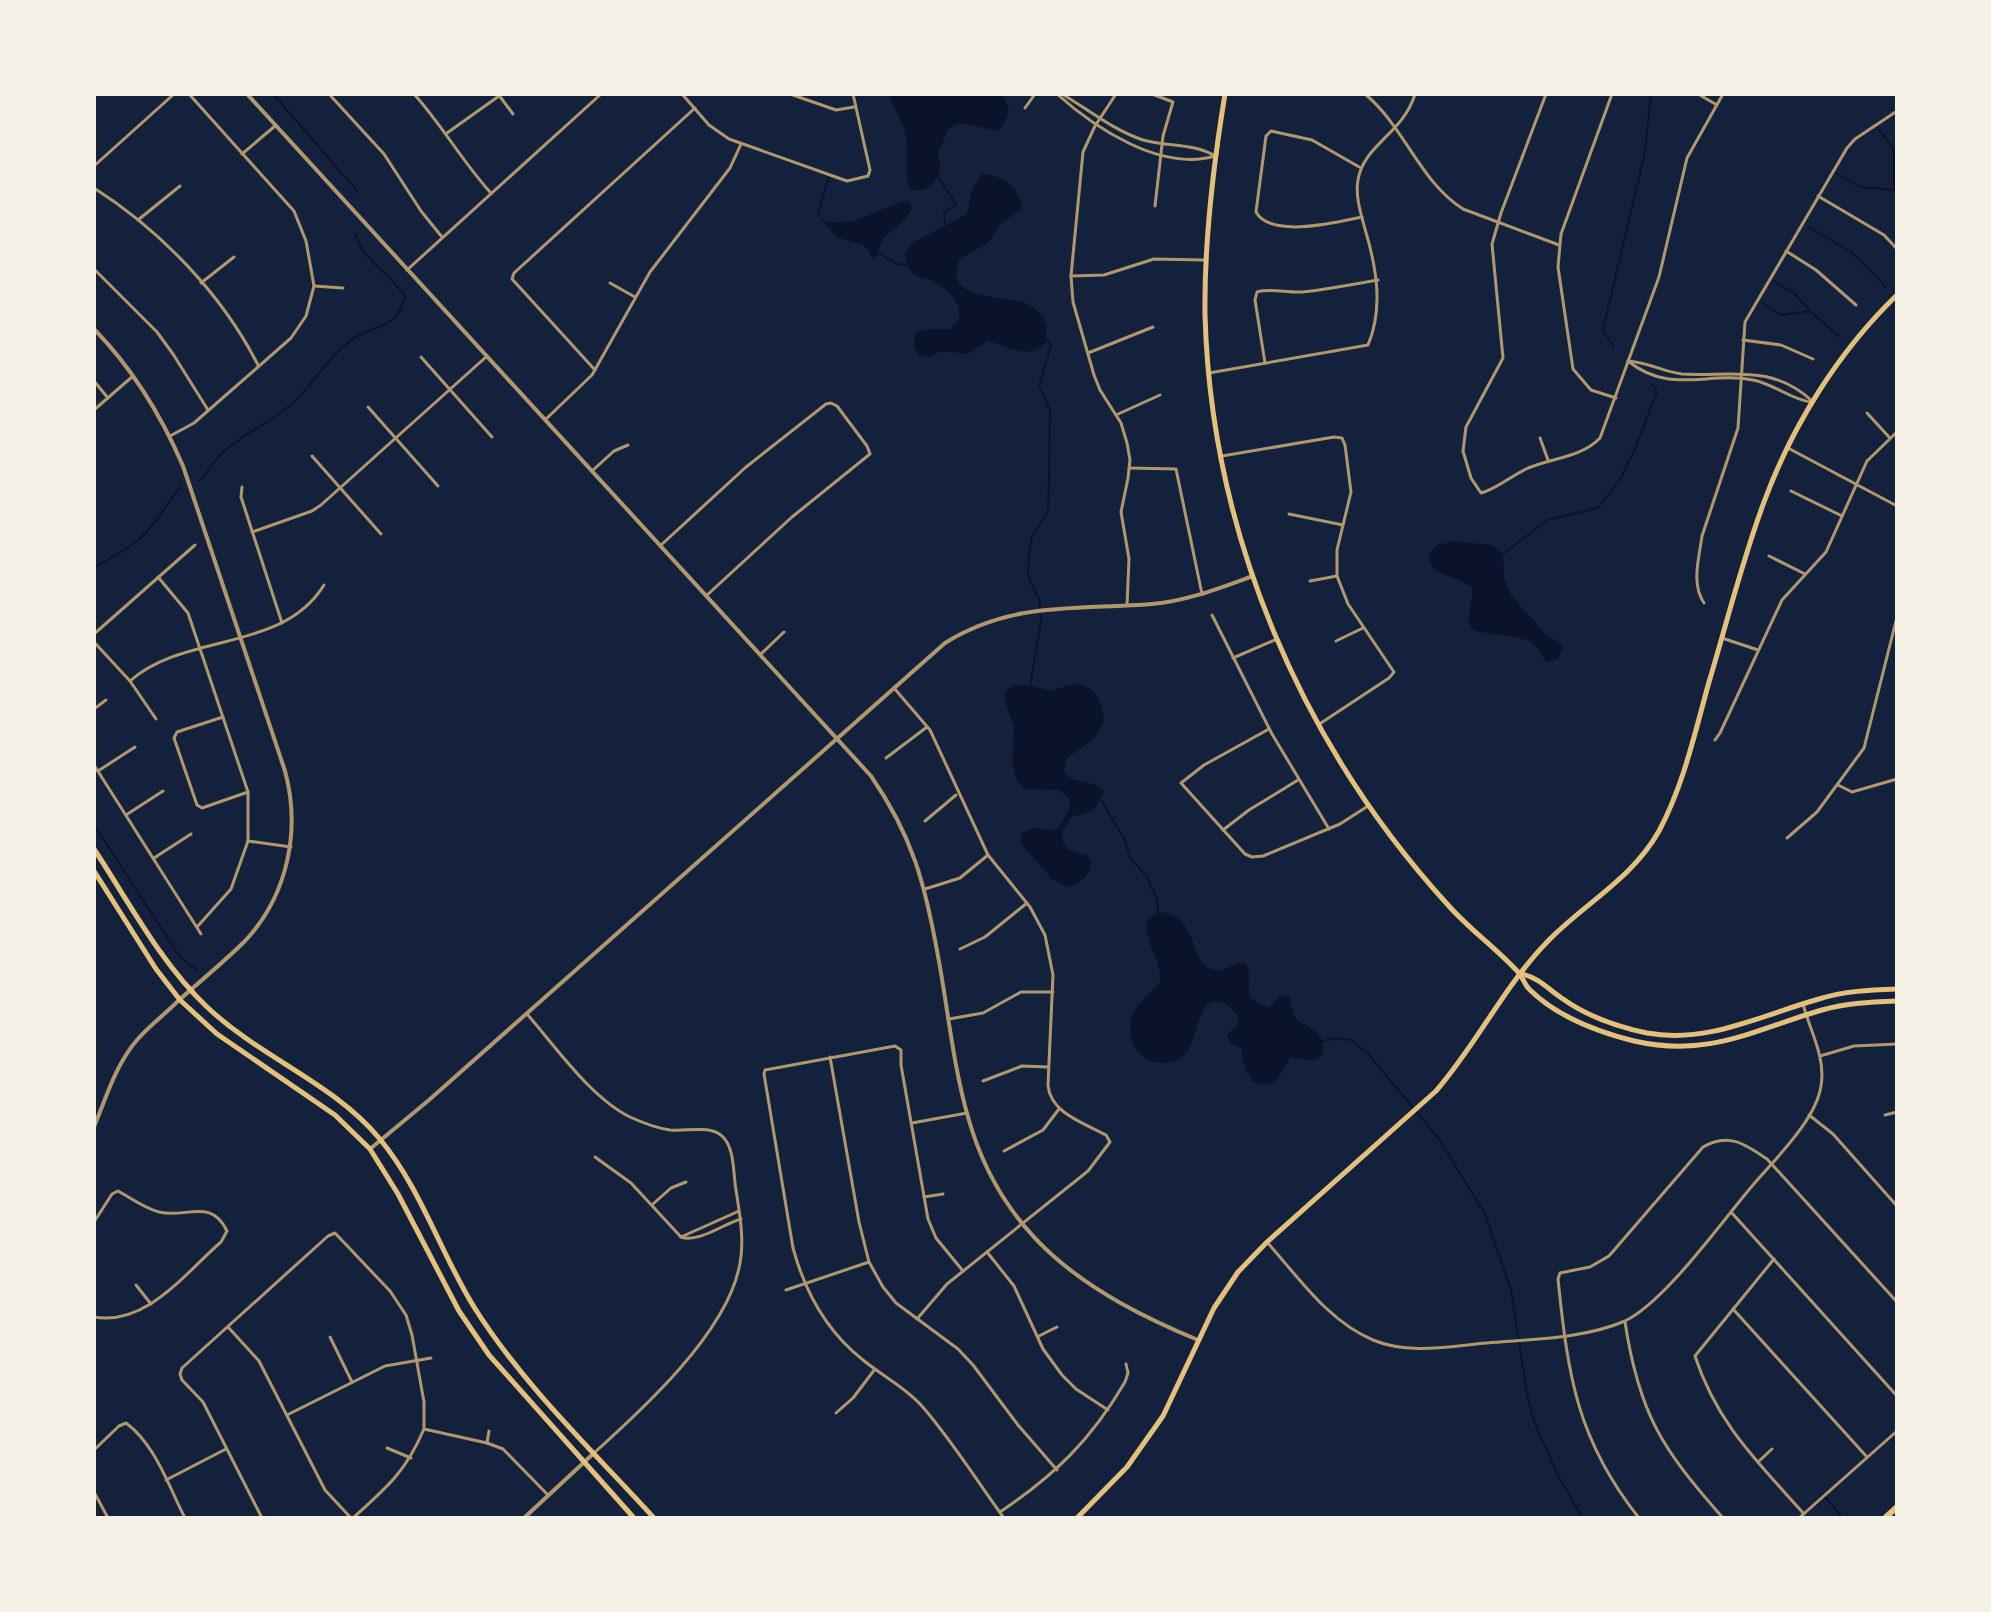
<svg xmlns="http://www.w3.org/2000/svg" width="1991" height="1612" viewBox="0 0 1991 1612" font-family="'Varela Round',sans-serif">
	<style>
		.water { fill: #0b132b }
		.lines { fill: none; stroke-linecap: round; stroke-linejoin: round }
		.stream { stroke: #0b132b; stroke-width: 2 }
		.minor { stroke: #b1986c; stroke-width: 3 }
		.tertiary { stroke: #b1986c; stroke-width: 4 }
		.secondary { stroke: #e5c07b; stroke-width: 5 }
		.motorway { stroke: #e5c07b; stroke-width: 6 }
	</style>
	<rect width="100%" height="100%" fill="#14213d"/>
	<!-- water -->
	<g class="water">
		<path d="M1000,94c13,12 10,23 -1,36 -15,2 -37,-15 -50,-1 -6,6 -4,15 -11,22 0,6 3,14 2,20 -3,13 -18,24 -30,18 -7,-15 -1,-30 -3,-46 -2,-18 -12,-33 -19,-49z"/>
		<path d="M981,174c19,-1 41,14 40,35l-20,15 -13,19 -28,16c-20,43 46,36 65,44 11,5 17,12 22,22l-1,16c-16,20 -35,7 -57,0l-22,13 -25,-3 -13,6 -9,-1 -6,-8 1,-14 9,-5h26c22,-16 1,-39 -17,-48 -6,-2 -13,-3 -18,-6 -8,-6 -10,-13 -10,-22l9,-11 53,-28 4,-22z"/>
		<polygon points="903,201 909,201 913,208 904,220 883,239 874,260 865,246 837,237 817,215 828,223 854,221"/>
		<path d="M1453,541l39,4 11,9 1,23 7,18 35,40 18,11 -6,13 -10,3c-7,-5 -10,-15 -17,-20 -11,-7 -41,-6 -58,-12l-5,-9 5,-31c-12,-17 -42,-10 -45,-35l9,-10z"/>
		<path d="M1076,683c20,4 27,19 28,38l-9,17 -29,21 -2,13c11,14 29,7 40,19 -5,16 -14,23 -31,25 -18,20 -14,36 14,39l4,5c0,16 -10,23 -24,27l-15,-8 -32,-37 2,-9 12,-5 20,2 4,-2 12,-20 -1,-9 -10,-9 -33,-1 -9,-8 -5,-18 2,-36 -10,-28 1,-7 9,-7h16l20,6z"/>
		<path d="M1158,912c42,2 30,52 56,58 11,3 20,-9 31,-7 9,11 0,24 6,36l17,9 11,-11 10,-3 5,23c7,6 15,9 22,15 11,9 11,29 -6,28 -7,0 -13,-2 -20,-3 -9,16 -14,34 -36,25l-9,-12 -4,-21 -12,-7 -2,-7 10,-10 2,-9c-39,-43 -40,19 -52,36 -5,7 -14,10 -22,11 -29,2 -43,-30 -30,-53 6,-11 17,-18 25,-28 3,-22 -19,-41 -12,-63z"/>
	</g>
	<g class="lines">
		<!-- stream -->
		<g class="stream">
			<polyline points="273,94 358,192"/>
			<polyline points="1879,129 1894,150 1894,190"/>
			<polyline points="1834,172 1860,187 1894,190 1897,193"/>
			<polyline points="938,177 956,204 944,213 945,223"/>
			<polyline points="818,213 829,177"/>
			<polyline points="1809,227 1851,252 1886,287"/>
			<polyline points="877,252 897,264 907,265"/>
			<polyline points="1774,281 1795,294 1810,311"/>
			<polyline points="1762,303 1781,315 1810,311 1840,337"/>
			<polyline points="1614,347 1603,330 1645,152 1651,94"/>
			<path d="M199,481c9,-8 14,-20 23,-28 23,-21 53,-32 75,-54 19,-19 32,-43 54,-59 24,-18 45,-7 54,-44 -14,-21 -45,-38 -49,-62"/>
			<polyline points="1503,554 1547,520 1598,508 1621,478 1634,451 1657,392 1652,384"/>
			<path d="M94,568c20,-12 42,-23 57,-41 11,-13 18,-28 30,-40"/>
			<polyline points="1030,687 1041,620 1039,599 1028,576 1029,554 1032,536 1048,512 1049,479 1050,410 1039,386 1051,345 1046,340"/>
			<polyline points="1102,801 1124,839 1131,859 1147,877 1157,899 1158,911"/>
			<polyline points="94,825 180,957 197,970"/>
			<polyline points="1323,1041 1336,1038 1351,1040 1368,1054 1439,1139 1485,1214 1511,1290 1527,1394 1534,1421 1558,1476 1583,1518"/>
			<polyline points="1825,1497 1843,1518"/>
		</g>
		<!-- minor -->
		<g class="minor">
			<polyline points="329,94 384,154 421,211 442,237"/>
			<path d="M414,94c28,31 48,67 76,98"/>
			<polyline points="498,94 513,114"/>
			<polyline points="682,94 709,125 729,139 847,181 868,176 870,170 853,94"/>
			<polyline points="790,94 836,110 854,107"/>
			<path d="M1057,94c38,34 104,78 158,62"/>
			<path d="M1062,94c27,16 51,36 81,46 24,7 51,3 72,16"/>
			<polyline points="1116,94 1095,126 1083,152 1071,276 1073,302 1094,375 1100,390 1121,423 1127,443 1130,460 1128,478 1121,512 1129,559 1127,605"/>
			<polyline points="1152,94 1173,102 1163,136 1155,206"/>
			<path d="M1365,94c39,32 55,88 98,115l96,36"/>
			<path d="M1546,94l-45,119 -9,31 11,114 -37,69 -3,24 8,27 10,15c16,-4 30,-17 45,-24 24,-11 55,-11 74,-31l59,-161 28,-119 36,-64"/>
			<polyline points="1612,94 1561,234 1558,267 1573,369 1591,390 1616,398"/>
			<polyline points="1698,94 1717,105"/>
			<polyline points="1025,108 1035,94"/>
			<polyline points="447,133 499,96"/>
			<polyline points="242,154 275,126"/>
			<polyline points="94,166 174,94"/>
			<path d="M1361,168l-49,-28 -41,-9 -5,5 -10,76c15,27 82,10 106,5"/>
			<path d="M94,188c66,42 128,106 164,177"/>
			<polyline points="1818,196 1884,235 1897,249"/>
			<polyline points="138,220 180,186"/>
			<polyline points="1786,251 1816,270 1856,305"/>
			<polyline points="94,269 157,332 173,354 208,410"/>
			<polyline points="407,270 601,94"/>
			<polyline points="1071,276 1104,275 1154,259 1204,260"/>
			<polyline points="201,283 234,257"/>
			<polyline points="610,283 635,297"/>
			<polyline points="314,286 343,288"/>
			<polyline points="1743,340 1781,345 1813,359"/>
			<polyline points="1088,353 1153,327"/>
			<polyline points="421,357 492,437"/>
			<path d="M1628,361c42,34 80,10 125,19 21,4 39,20 58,22"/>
			<path d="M1628,361c20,1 35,11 54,13 46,3 90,-11 130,27"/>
			<path d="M1265,363l-10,-63 2,-8c14,-4 30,1 45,0 25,-2 51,-8 76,-12"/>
			<polyline points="595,370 512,279 514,273 695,108"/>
			<path d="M1209,373l159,-28c16,-38 8,-79 -3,-116 -4,-15 -10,-33 -7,-49 6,-36 45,-46 57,-86"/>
			<polyline points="94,381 108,398"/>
			<polyline points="368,407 438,486"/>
			<polyline points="94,410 133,376"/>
			<polyline points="1867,413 1889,437"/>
			<polyline points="1116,415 1160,395"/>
			<polyline points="546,419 592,375 650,272 730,168 741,144"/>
			<polyline points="170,436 194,423 291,338 306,316 314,286 306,241 294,211 189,94"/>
			<polyline points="1540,438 1548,460"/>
			<polyline points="1788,448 1897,506"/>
			<polyline points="312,456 381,534"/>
			<polyline points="1222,456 1334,437 1342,438 1345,445 1351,492 1337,550 1337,576 1348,604 1394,672 1389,678 1321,723"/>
			<polyline points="1129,468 1176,469 1202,594"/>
			<polyline points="592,471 614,451 628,445"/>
			<polyline points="242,487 241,497 282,623"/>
			<polyline points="1791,491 1842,516"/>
			<polyline points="1289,514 1343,525"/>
			<polyline points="252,532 312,511 321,505 486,357"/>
			<polyline points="660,546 746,467 826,404 831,403 837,406 867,446 870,454 792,517 706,596"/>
			<polyline points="1769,556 1805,574"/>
			<polyline points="158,577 188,613 248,792 248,841 231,889 197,927"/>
			<polyline points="1310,581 1337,576"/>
			<path d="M1704,603c-13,-19 -5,-45 -2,-67l36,-108 7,-106 102,-174 8,-9 42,-28"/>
			<polyline points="1212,615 1272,734 1329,829"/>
			<polyline points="94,634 195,545"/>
			<polyline points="1722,638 1758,650"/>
			<polyline points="1336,641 1363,628"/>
			<polyline points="94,642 130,681 156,719"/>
			<polyline points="761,654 784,632"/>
			<polyline points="1233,658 1277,639"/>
			<path d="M130,681c55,-49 152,-28 194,-96"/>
			<path d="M894,688l36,42 58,125 42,52 15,28 8,40 -5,110c2,28 36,38 58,50l4,7 -22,29 -141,113 -30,35"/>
			<polyline points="94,709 106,700"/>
			<polyline points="223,717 177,732 174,738 197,805 202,808 248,792"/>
			<polyline points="1269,729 1204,765 1181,783 1245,854 1252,857 1263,856 1340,824 1368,806"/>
			<polyline points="1715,740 1720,733 1782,600 1826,552 1867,461 1897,432"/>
			<polyline points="886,758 927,727"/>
			<polyline points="94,765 201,934"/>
			<polyline points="98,771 135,747"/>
			<polyline points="1838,785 1852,792 1897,779"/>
			<polyline points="126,815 163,791"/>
			<polyline points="925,821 956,795"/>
			<polyline points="1223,830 1249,810 1298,780"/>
			<polyline points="1787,838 1817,812 1864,748 1897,617"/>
			<polyline points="248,841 291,847"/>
			<polyline points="154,858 191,834"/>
			<polyline points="925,889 960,878 988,855"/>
			<polyline points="960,949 985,937 1027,903"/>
			<path d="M527,1014c28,32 64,84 103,103 13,6 26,11 40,13 17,2 40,-6 53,7 12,12 10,37 13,53 4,26 9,52 3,78 -14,66 -96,141 -145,185"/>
			<polyline points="949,1019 983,1013 1021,992 1053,992"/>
			<polyline points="1820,1056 1854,1046 1897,1044"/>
			<polyline points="830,1057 859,1222 869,1262 883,1287 896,1303 958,1349 973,1365 1018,1425 1057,1470"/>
			<polyline points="983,1081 1022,1066 1048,1067"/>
			<polyline points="1809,1115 1833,1134 1897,1206"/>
			<polyline points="1885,1115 1897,1112"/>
			<polyline points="912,1123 967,1113"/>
			<polyline points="1004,1151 1043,1130 1059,1109"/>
			<polyline points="595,1157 631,1183 681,1237"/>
			<polyline points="924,1197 943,1194"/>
			<polyline points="653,1204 671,1188 686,1182"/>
			<polyline points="1731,1212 1897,1396"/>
			<path d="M94,1222l18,-28 6,-3c13,7 26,17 41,21 26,7 52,-15 68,19l-6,11c-36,31 -74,84 -127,75"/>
			<polyline points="681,1237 739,1211"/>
			<path d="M681,1237c18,6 42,-13 60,-18"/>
			<path d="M1267,1242c32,36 61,79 106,98 36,15 77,6 114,3 45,-4 96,-4 138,-22 40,-19 97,-100 128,-136 22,-26 63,-65 68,-99 5,-29 -11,-55 -18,-82"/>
			<polyline points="987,1252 1014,1286 1043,1349 1062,1375 1076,1389 1108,1410"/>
			<path d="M1774,1259l-79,97c22,68 63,106 109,158"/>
			<path d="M963,1271l-27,-33 -8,-19 -27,-154v-15l-6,-4 -130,24 -1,4 29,174c12,44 33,83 70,112 18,15 42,27 58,45 30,34 56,76 83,113"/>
			<polyline points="136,1285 151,1304"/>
			<polyline points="786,1290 869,1262"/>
			<polyline points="1733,1309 1867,1457"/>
			<path d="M1625,1322c14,92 37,127 98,196"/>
			<polyline points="228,1327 259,1361 325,1490 351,1518"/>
			<polyline points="1039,1336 1057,1327"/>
			<polyline points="330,1337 352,1382"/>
			<polyline points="836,1413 853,1398 875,1369"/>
			<polyline points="287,1415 385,1366 431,1358"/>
			<polyline points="487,1443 489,1431"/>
			<polyline points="387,1448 411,1458"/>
			<path d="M94,1450l25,-24 7,-3c29,21 43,64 59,95"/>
			<polyline points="1758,1462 1772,1449"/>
			<polyline points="166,1480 226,1449"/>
			<polyline points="94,1492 108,1518"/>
			<path d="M1000,1512c55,-37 91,-72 125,-130l3,-9 -2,-9"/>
			<polyline points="262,1518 203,1402 182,1380 180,1374 182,1368 328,1236 335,1233 390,1291 406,1315 412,1335 424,1402 424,1429 487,1443 503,1449 548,1495"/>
			<path d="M353,1518c34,-31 52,-45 71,-89"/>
			<path d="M1639,1518c-62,-78 -71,-142 -81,-239l2,-6 30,-6 19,-11 94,-109c25,-15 42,-3 64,12l130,143"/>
			<polyline points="1799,1518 1897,1431"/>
		</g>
		<!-- tertiary -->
		<g class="tertiary">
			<path d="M247,94l624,682c42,61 54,108 67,180 10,53 15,109 30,161 34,122 120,177 230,223"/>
			<path d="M94,329c39,40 67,86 89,137l102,305c16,59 3,124 -40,170 -21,21 -46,41 -68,61 -13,13 -28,24 -40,38 -21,24 -31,58 -43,87"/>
			<path d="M370,1149l59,-49 516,-457c67,-42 132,-33 207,-39 35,-3 68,-16 101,-28"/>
			<polyline points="524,1518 594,1453"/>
		</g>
		<!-- secondary -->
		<g class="secondary">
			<path d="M1225,94c-12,73 -21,147 -20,221 6,218 96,429 243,590 21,24 48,43 70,67 5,5 6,12 11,17 27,27 69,43 105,52 75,17 119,-11 188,-31 24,-7 49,-8 75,-9"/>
			<path d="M94,849c35,53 66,113 112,157 53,51 126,76 173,132 42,50 61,114 95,169 49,78 118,143 180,211"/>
			<polyline points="94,871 156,969 180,1000 217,1034 335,1115 370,1149 398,1194 459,1311 489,1355 634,1518"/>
			<path d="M1522,974c17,4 26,15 41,25 24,17 55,28 84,34 62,11 114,-18 172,-34 25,-8 51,-9 78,-10"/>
			<path d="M1077,1518l50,-51 36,-51 51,-108 24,-36 29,-30 169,-151c41,-47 68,-105 112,-150 37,-38 84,-62 111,-110 25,-47 36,-99 50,-149 18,-60 33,-121 55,-180 28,-76 74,-150 133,-207"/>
		</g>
		<!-- motorway -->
		<polyline class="motorway" points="1885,1518 1897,1507"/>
	</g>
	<!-- border -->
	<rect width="1991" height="1612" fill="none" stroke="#f6f1e7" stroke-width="192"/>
</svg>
